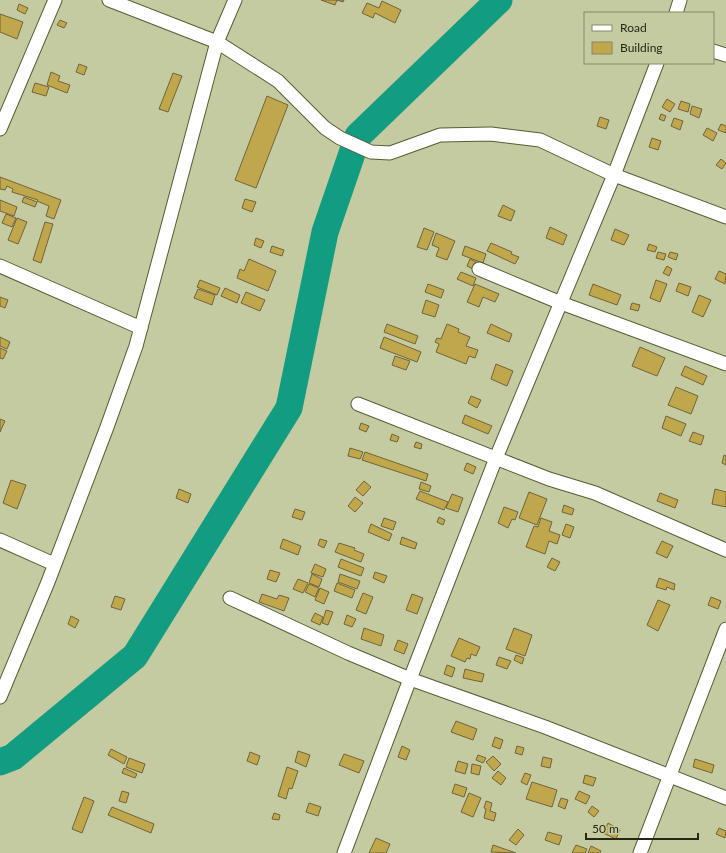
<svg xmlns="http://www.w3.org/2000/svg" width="726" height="853" viewBox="0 0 726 853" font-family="Lato,sans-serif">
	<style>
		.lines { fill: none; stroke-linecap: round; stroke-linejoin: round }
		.river { stroke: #129c81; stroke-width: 27 }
		.building { fill: #c0a74c; stroke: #6f643d }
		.minor-casing { stroke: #585c35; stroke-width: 15 }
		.minor { stroke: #fff; stroke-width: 13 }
	</style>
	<rect width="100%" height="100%" fill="#c5cba0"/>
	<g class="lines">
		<!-- river -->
		<polyline class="river" points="0,762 13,757 135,656 289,408 325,232 358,136 499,0"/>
	</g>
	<!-- building -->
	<g class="building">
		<polygon points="321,0 344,0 343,2 337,0 335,5"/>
		<polygon points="382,1 401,10 395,23 375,13 373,18 362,13 367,3 379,8"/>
		<polygon points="19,4 28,8 25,14 17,10"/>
		<polygon points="0,14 23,22 17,39 0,32"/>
		<polygon points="60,20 67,23 64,28 57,25"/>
		<polygon points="79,64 87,67 84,75 76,72"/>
		<polygon points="51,72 60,76 58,81 70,85 67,93 47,85"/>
		<polygon points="173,73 182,76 168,112 159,109"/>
		<polygon points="35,83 49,87 46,96 32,92"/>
		<polygon points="267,96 288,105 256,188 235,180"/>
		<polygon points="667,99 675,104 670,112 662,107"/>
		<polygon points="681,101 690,104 688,112 678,109"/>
		<polygon points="692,106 702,109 699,118 690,114"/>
		<polygon points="661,114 666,116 664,121 659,119"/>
		<polygon points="600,117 609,120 606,129 597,126"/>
		<polygon points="674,118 683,121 680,130 671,126"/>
		<polygon points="721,124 726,126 726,133 718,130"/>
		<polygon points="707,128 717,133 713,141 703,135"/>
		<polygon points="652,138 661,141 658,150 649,147"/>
		<polygon points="721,159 726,163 722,169 716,165"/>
		<polygon points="0,177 61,200 54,219 46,216 49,206 37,201 38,200 12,192 13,189 7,186 5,190 0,189"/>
		<polygon points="24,197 37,202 35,207 22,202"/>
		<polygon points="245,199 256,202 252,212 242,208"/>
		<polygon points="0,200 17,207 14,216 0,211"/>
		<polygon points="503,205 515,211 511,221 498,216"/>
		<polygon points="6,214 16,218 12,227 2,223"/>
		<polygon points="17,218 27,222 18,244 8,240"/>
		<polygon points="45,222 53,224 41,263 33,260"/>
		<polygon points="550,227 567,235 563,245 546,238"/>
		<polygon points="424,228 434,232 427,250 417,247"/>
		<polygon points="615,229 629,235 624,245 611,240"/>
		<polygon points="436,233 455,241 447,260 436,256 439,248 432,245"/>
		<polygon points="256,238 264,241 261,248 254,245"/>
		<polygon points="491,243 512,252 511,254 519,257 515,264 487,251"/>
		<polygon points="649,244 657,247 655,252 647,250"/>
		<polygon points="272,246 284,250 282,256 270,252"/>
		<polygon points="465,246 486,254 483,263 462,255"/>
		<polygon points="658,252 666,254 664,260 656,258"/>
		<polygon points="670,252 678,254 676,260 668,257"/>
		<polygon points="249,259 276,271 268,291 237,278 240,269 244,271"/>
		<polygon points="470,259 480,264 477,271 467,266"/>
		<polygon points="667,266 672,269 669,276 663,273"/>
		<polygon points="719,271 726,274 725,284 715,279"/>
		<polygon points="461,272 476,278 473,286 457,279"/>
		<polygon points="200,280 220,288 217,295 197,287"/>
		<polygon points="656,280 667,284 660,302 650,298"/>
		<polygon points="679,283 691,287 688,296 676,291"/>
		<polygon points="428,284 444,290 441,298 425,292"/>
		<polygon points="475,284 499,294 495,302 483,297 479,307 467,302"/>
		<polygon points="593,284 621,295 617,305 589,295"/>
		<polygon points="225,288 240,295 237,303 221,296"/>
		<polygon points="198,289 215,295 212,305 194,298"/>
		<polygon points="246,292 265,300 260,311 241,303"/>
		<polygon points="699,295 711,300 703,317 692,312"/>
		<polygon points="0,297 8,300 5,308 0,306"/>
		<polygon points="426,300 439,305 435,317 422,313"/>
		<polygon points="632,303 640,305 638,311 630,309"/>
		<polygon points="387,324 418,336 415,344 384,332"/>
		<polygon points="447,324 459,329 458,332 470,337 466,346 478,350 475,358 469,356 466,364 436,352 439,344 435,342 437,338 441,339"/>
		<polygon points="491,324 512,334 509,342 487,333"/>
		<polygon points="0,337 10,342 7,349 0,346"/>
		<polygon points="384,337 421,352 417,362 380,348"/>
		<polygon points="640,347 665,358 657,376 632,366"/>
		<polygon points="0,348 7,351 3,359 0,358"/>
		<polygon points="395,356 410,361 406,370 392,365"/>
		<polygon points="496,364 513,371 507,386 491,379"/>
		<polygon points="685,366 707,376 703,385 681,375"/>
		<polygon points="676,387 698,396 691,414 668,405"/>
		<polygon points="471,396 481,400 477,408 468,403"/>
		<polygon points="465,415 492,426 488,434 462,423"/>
		<polygon points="666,416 686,424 681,436 662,428"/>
		<polygon points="0,419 5,421 0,432"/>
		<polygon points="361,423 369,426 366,432 359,429"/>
		<polygon points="693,432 704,436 701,445 689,441"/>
		<polygon points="392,434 399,437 397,442 390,440"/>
		<polygon points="416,442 422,444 421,449 414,447"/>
		<polygon points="350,448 363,452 360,459 348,456"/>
		<polygon points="365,452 428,474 426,481 362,460"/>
		<polygon points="724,455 726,456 726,465 722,463"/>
		<polygon points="467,463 476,467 473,474 464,470"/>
		<polygon points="11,480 26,485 17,509 3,503"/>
		<polygon points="364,481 371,487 363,496 356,490"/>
		<polygon points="421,482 431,486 429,492 419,489"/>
		<polygon points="179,489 191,494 188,503 176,498"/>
		<polygon points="715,489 726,492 726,507 712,504"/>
		<polygon points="420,491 448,502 444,510 416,499"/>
		<polygon points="529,492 547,499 537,525 519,518"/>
		<polygon points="660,493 678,500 675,508 657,501"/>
		<polygon points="452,494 463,498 458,512 446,508"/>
		<polygon points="355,497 363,503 355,512 348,506"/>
		<polygon points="564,505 574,509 572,515 562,512"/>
		<polygon points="504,507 518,512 515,520 512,519 508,528 498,523"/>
		<polygon points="295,509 305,512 302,520 292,517"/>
		<polygon points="439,517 445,520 443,525 437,522"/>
		<polygon points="384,518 396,522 393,530 381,526"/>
		<polygon points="541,518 552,522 549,531 560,535 557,544 549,541 545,554 526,547 534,526 538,527"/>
		<polygon points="371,524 392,534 389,541 368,532"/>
		<polygon points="566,524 574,527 570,538 562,535"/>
		<polygon points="402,537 417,543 415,549 400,544"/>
		<polygon points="283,539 301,546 298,555 280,548"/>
		<polygon points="320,539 327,541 324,548 318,545"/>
		<polygon points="662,541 673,546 667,558 656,553"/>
		<polygon points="339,543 355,548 354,550 364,554 361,562 335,552"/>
		<polygon points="552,558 560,562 555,571 547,567"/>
		<polygon points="341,559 364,568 361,576 338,567"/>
		<polygon points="315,564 326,569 323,577 311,573"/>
		<polygon points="270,570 280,573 276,582 267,579"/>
		<polygon points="375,572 387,576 384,583 373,578"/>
		<polygon points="312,574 322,579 319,587 309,583"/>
		<polygon points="340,574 360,581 357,589 338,582"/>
		<polygon points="659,578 675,584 674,590 667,587 666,590 656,587"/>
		<polygon points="298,579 308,583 303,593 293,589"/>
		<polygon points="337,583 355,590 352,598 334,591"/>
		<polygon points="309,584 319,588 315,597 305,592"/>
		<polygon points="320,588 329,592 324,604 315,600"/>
		<polygon points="363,593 373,597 366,614 356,610"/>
		<polygon points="262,594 277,599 279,595 289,598 284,611 259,602"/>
		<polygon points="412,594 423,598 417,614 406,610"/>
		<polygon points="115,596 125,599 121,610 111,607"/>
		<polygon points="711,597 721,601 718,609 708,605"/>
		<polygon points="658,600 670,605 658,631 647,625"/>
		<polygon points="326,610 333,612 328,625 322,623"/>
		<polygon points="315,613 323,617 320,625 311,621"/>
		<polygon points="347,615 356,619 352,627 344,624"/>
		<polygon points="71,616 79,620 75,628 68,624"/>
		<polygon points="364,628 384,635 381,646 361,639"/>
		<polygon points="514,628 532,635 525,656 506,649"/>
		<polygon points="459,638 480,647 476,656 471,654 470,659 467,658 465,662 451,656"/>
		<polygon points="398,640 408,644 404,654 394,650"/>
		<polygon points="516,655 524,658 522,664 514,660"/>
		<polygon points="499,657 511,661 507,669 496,665"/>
		<polygon points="447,665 455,668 452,677 444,674"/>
		<polygon points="465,669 484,674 482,682 463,678"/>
		<polygon points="456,721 477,729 473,740 451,732"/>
		<polygon points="495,737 503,740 500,749 492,746"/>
		<polygon points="402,746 410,750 406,760 398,757"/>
		<polygon points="517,746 524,748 522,755 515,753"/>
		<polygon points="111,749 127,757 124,764 108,755"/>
		<polygon points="298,751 310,755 306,767 295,762"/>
		<polygon points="250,752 260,756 257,765 247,761"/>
		<polygon points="344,754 364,761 359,773 339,765"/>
		<polygon points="478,755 486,758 483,763 476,760"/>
		<polygon points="493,756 501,764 494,771 486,762"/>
		<polygon points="543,757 552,759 550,768 541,766"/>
		<polygon points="129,758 145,764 142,773 126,767"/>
		<polygon points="695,759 714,765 712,773 693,767"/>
		<polygon points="458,761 468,764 465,774 455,771"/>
		<polygon points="472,764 481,766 479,775 471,773"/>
		<polygon points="287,767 298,771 292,789 289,788 286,799 278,796"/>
		<polygon points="124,768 137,774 135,778 122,773"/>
		<polygon points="498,771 506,778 501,785 492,778"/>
		<polygon points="525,773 531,775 527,785 521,782"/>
		<polygon points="585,775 596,778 593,786 583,783"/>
		<polygon points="532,782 557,790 552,807 526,799"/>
		<polygon points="455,784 467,788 464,797 452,793"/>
		<polygon points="122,791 129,793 126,803 119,801"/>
		<polygon points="579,791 590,796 586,804 575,799"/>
		<polygon points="469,793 481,798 473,817 461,812"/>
		<polygon points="84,797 94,801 82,833 72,829"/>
		<polygon points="561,798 568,800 565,809 558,806"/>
		<polygon points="486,801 492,803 490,811 496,813 494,821 484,818 486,809 484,808"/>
		<polygon points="309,803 321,807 318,816 306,812"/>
		<polygon points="592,806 599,811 594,817 588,812"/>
		<polygon points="112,807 154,824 151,833 108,815"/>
		<polygon points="274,813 280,815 279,820 272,819"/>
		<polygon points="608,823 620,830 616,839 603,833"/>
		<polygon points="719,828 726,831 725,838 716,834"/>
		<polygon points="518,829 524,835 516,845 509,840"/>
		<polygon points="548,832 562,836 559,845 545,840"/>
		<polygon points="376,838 390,844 386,853 369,853"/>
		<polygon points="493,845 516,853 491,852"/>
		<polygon points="576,845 587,849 585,853 572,853"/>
		<polygon points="591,846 601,851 600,853 588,853"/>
	</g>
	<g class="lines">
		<!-- minor casing -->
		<g class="minor-casing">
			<g id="minor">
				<polyline points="109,0 217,42 278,81 325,128 340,138 371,152 390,153 440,135 491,134 540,140 614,175 726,217"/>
				<polyline points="676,13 680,0"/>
				<polyline points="713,51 726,55"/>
				<polyline points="0,129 55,0"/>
				<polyline points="0,266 141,328"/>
				<polyline points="479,269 561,303 726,364"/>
				<polyline points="358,404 549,479 595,493 726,550"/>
				<polyline points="0,540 54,564"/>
				<polyline points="230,598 348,653 410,679 545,727 726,798"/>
				<polyline points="0,697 48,582 107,427 136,346 217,42 235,0"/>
				<polyline points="344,853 410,679 496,458 614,175 657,63"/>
				<polyline points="640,853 726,629"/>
			</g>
		</g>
		<!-- minor -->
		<use href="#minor" class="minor"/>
	</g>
	<!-- legend -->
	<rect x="584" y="12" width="130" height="52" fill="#c5cba0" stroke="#858969"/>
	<rect x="592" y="25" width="20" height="6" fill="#ffffff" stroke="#858969"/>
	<text x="620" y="32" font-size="12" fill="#252716">Road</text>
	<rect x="592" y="42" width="20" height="12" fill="#c0a74c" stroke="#858969"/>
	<text x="620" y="52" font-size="12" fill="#252716">Building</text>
	<!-- scale -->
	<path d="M586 833v6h112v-6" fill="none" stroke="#252716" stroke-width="2"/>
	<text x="592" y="833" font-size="12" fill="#252716" stroke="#c5cba0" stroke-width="3" paint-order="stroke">50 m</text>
</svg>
